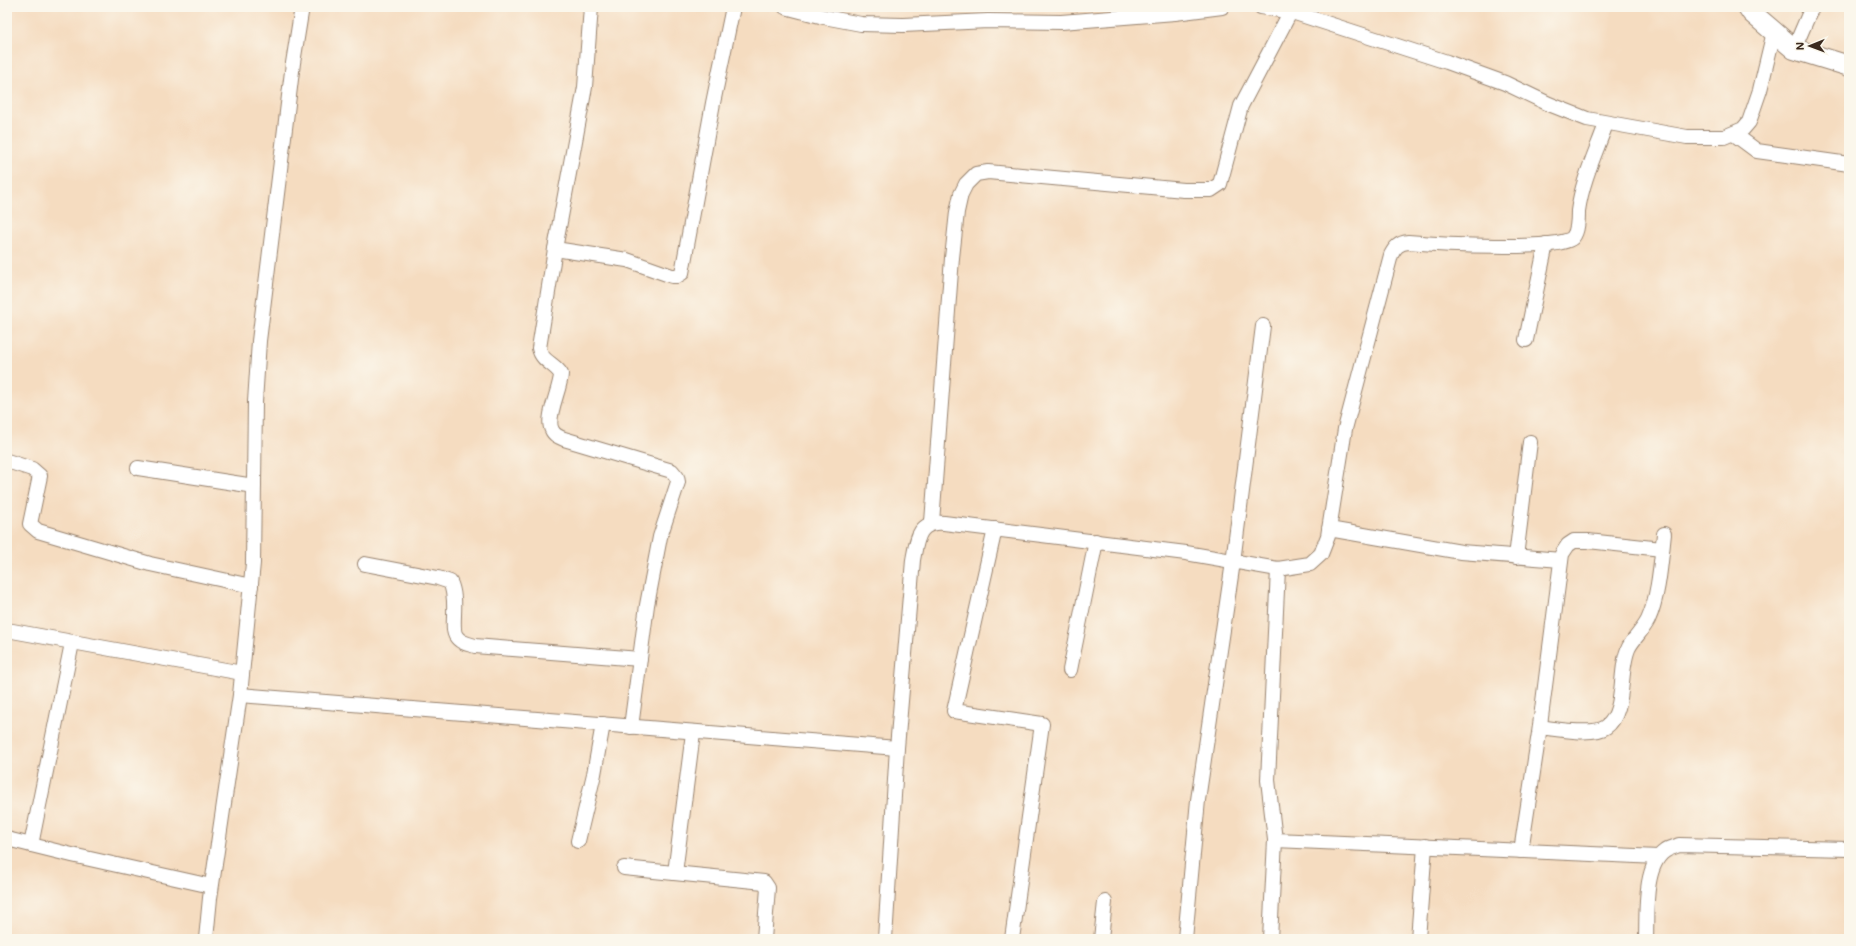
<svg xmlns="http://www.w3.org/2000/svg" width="1856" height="946" viewBox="0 0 1856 946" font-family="Mali,sans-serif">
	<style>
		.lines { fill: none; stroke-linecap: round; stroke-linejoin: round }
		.street-casing { stroke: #98836f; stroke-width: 16 }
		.secondary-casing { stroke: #98836f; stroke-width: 22 }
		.street { stroke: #fff; stroke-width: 14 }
		.secondary { stroke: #fff; stroke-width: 20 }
	</style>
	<rect width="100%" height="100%" fill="#fbf7ec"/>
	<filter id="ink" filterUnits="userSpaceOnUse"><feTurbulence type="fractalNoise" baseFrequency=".025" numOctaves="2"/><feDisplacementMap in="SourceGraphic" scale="8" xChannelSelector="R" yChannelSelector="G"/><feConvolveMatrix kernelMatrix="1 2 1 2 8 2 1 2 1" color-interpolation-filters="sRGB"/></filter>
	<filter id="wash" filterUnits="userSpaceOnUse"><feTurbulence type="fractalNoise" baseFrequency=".012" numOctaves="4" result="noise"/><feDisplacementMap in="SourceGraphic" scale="16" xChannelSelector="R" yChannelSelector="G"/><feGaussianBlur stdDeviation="0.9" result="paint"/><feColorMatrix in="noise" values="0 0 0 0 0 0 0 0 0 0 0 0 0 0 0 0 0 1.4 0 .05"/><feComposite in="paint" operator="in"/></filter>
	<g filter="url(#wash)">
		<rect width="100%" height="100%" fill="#f5dcc0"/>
	</g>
	<g filter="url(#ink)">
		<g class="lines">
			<!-- street casing -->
			<g class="street-casing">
				<g id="street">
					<path d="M591,7l-6,80 -30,162 -16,99c3,14 15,15 22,26 0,14 -16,44 -9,56 2,5 7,7 12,9l108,32 5,6 1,5 -18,55 -13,68 -16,122"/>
					<polyline points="785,7 824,17 861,24 903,25 988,21 1061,22 1175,13 1222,7"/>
					<polyline points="1261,7 1292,12 1447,62 1505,83 1549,104 1587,119 1687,137 1724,137 1743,129 1749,122 1760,90 1774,32"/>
					<polyline points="1794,49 1812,7"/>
					<polyline points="1734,134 1757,151 1849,164"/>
					<polyline points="555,249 627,260 672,276 677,276 682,273 713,103 733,7"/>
					<polyline points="1526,340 1546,244"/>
					<polyline points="7,461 32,469 40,476 30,524 38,531 150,564 251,586"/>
					<polyline points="138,468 254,486"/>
					<polyline points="932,522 952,258 957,212 961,194 966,184 976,174 988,172 1184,190 1211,190 1220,184 1241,106 1293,7"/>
					<polyline points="995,529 954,711 1042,724 1012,939"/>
					<polyline points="1329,529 1461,552 1561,560"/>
					<polyline points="1516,557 1530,442"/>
					<path d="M365,564l73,14 12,4c9,18 0,45 6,54 4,7 13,8 19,10l165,13"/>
					<polyline points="7,630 242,673"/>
					<polyline points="1070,670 1096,541"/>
					<path d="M240,695c219,17 438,36 657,53"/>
					<path d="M1540,727c16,2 53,9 66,0 21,-15 12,-58 23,-80 5,-9 14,-17 19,-27 11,-24 13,-60 16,-86"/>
					<polyline points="7,839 72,855 211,886"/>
					<polyline points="1275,840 1658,857"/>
					<polyline points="578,841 594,774 603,724"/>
					<polyline points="31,845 72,643"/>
					<polyline points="1521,851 1539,733 1562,554 1568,545 1574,541 1588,541 1662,549"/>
					<polyline points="624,868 764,882 768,888 764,939"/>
					<polyline points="675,873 693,733"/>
					<polyline points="206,939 210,898 240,695 253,563 255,402 259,341 293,63 302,7"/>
					<path d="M885,939l12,-191 16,-188c4,-21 5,-39 31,-37l242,30 92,16 32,-5 11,-10 7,-18 17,-107 46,-174c4,-8 8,-12 17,-13 23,2 155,10 165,-5 5,-6 5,-18 5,-26 4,-30 18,-59 28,-87"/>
					<polyline points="1101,939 1105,902"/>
					<polyline points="1185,939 1198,800 1233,562 1263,326"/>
					<polyline points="1270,939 1275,840 1268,780 1278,569"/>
					<polyline points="1418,939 1425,846"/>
					<path d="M1646,939c1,-24 -3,-73 19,-88 4,-3 10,-4 14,-6l170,4"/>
				</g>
			</g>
			<!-- secondary casing -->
			<g class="secondary-casing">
				<polyline id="secondary" points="1748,7 1752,13 1794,49 1849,66"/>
			</g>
			<!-- street -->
			<use href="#street" class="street"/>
			<!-- secondary -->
			<use href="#secondary" class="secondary"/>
		</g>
	</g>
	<!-- margin -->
	<rect width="1856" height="946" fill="none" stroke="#fbf7ec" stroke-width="24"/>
	<!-- north arrow -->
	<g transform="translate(1810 46) rotate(269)" stroke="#fbf7ec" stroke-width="3" paint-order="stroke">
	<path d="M0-3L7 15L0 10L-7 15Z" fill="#3b2a1e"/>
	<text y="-6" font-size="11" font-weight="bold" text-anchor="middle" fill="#3b2a1e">N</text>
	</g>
</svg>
